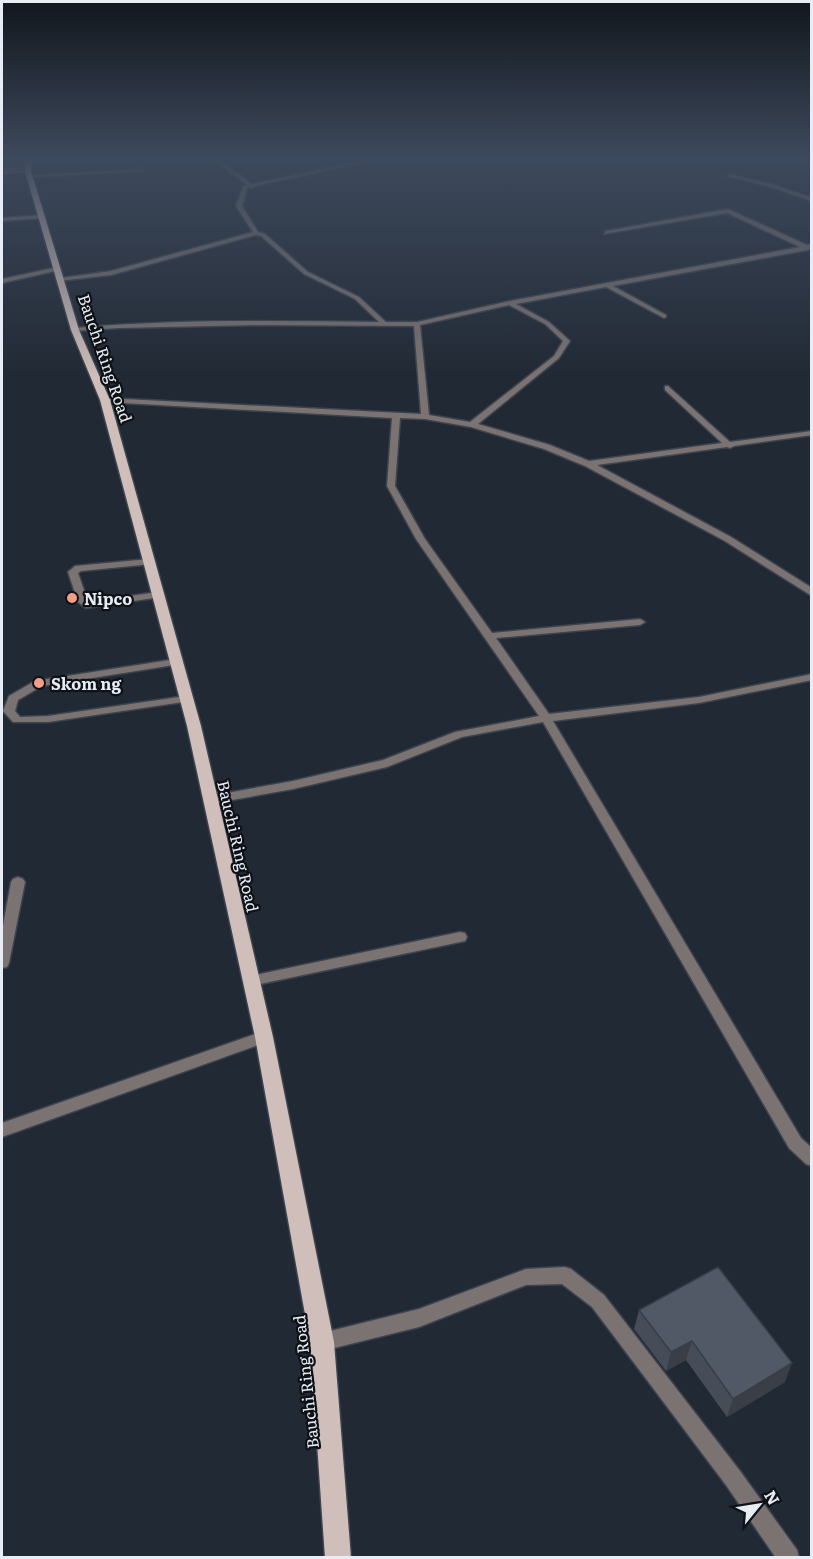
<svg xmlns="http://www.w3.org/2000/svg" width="813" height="1559" viewBox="0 0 813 1559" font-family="Literata,serif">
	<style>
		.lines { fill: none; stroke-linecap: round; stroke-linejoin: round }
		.service-casing { stroke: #3d444f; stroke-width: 3 }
		.minor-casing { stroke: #3d444f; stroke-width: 3 }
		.primary-casing { stroke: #3d444f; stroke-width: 3 }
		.service { fill: #7b7371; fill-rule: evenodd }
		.minor { fill: #7b7371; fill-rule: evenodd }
		.primary { fill: #cfbeba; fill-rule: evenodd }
		.wall { fill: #464d58 }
		.shaded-wall { fill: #393e47 }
		.building { fill: #515966; stroke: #393e47; stroke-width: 1.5 }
		.poi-dot { fill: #f49e8a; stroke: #0e1116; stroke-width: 2 }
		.labels { text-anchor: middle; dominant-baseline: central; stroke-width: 4.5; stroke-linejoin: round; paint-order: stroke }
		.street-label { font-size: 16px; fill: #e8edf5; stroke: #0e1116 }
		.poi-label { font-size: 16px; font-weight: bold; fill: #e8edf5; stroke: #0e1116; text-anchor: start }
	</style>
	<rect width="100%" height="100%" fill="#212934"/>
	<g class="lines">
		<!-- service casing -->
		<g class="service-casing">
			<g id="service">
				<polygon points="28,167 30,169 2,171 2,169"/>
				<polygon points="143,169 145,171 30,177 28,176"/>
				<polygon points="42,215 44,218 2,221 2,218"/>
				<polygon points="58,267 60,270 2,283 2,279"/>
				<polygon points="149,559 154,562 152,564 81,571 78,573 88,602 158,592 161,593 161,597 86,608 78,602 68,572 75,566"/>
				<polygon points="176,659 180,660 181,662 180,664 42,686 18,700 15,711 20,717 48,716 186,696 192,699 190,701 48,722 13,722 3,711 9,696 35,681"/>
				<polygon points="460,932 465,933 467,937 465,941 251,986 246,985 244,981 246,977 251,976"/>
			</g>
		</g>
		<!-- minor casing -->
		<g class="minor-casing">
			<g id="minor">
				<path d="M215,159h10l-4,2 31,23 115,-24 28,-1 -28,3 -112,24 -2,2h-6l-5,18 16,26 7,2 43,38 51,25 27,25h31l93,-21 290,-54 -73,-34 -123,21 2,-3 122,-22 79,36 5,-1v4l-4,2 -195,36 53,29v2l-2,1 -58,-31 -90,17 33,18 21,19 -11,17 -81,66 72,21 39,16 133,-18 -57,-53v-4h3l62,56 82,-11v4l-78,11 -4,2 -3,-1 -130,18 134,72 81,51v8l-87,-55 -140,-75 -41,-17 -73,-22 -46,-8 -25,-1 -5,68 30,53 67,94 148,-14 5,3 -5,3 -144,13 53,76 150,-17 113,-23v6l-113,23 -146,18 248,417 11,10v18l-6,-2 -17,-16 -246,-426 -81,15 -75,30 -94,22 -83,15 -6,-4 6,-4 83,-15 90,-21 72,-28 84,-16 -123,-177 -29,-53 5,-68 -287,-16 -4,-2 4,-2 316,16 -7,-88 -153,-1 -142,3 -46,3v-2l2,-1c101,-9 203,-7 304,-6l-24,-23 -51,-25 -43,-38 -5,-1 -145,40 -52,6 2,-3 50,-7 142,-39 -17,-26 7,-19 4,-2 -32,-24zM509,305l36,19 18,17 -9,15 -84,66 -41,-7 -9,-90z"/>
				<polygon points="28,170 30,172 2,174 2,172"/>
				<polygon points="729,174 775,185 812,198 812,201 771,187 727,176"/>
				<polygon points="18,877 23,879 25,882 9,963 7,967 2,968 2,931 11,882 13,879"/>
				<polygon points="264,1031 269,1033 272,1037 269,1041 2,1137 2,1123"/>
				<polygon points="565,1267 571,1269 604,1295 740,1471 797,1550 799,1558 776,1558 726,1485 592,1307 562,1284 526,1285 419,1327 322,1351 315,1348 313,1342 315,1336 322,1333 419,1309 526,1269"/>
			</g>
		</g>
		<!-- primary casing -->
		<g class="primary-casing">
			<polygon id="primary" points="26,159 32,159 31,171 79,330 110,400 201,726 273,1037 334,1342 351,1558 325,1558 310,1342 255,1037 187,726 100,400 71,330 25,171"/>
		</g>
		<!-- service -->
		<use href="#service" class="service"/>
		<!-- minor -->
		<use href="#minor" class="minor"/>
		<!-- primary -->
		<use href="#primary" class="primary"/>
	</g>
	<!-- wall -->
	<polygon class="wall" points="639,1310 785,1382 727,1417 686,1360 666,1371 634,1329"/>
	<!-- shaded-wall -->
	<g class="shaded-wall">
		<polygon points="692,1341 686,1360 666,1371 671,1352"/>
		<polygon points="792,1363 785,1382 727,1417 733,1399"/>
	</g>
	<!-- building -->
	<polygon class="building" points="718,1267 792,1363 733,1399 692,1341 671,1352 639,1310"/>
	<!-- sky -->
	<linearGradient id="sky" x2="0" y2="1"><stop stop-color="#12171d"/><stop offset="0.42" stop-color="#3d495c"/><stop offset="1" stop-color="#3d495c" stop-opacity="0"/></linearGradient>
	<rect width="813" height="377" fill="url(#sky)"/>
	<!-- markers -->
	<g class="poi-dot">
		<circle cx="72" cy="598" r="6"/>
		<circle cx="39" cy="683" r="6"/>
	</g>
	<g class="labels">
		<!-- street labels -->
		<g class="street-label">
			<text transform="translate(106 358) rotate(71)">Bauchi Ring Road</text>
			<text transform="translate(239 846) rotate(77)">Bauchi Ring Road</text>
			<text transform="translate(305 1382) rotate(-96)">Bauchi Ring Road</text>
		</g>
		<!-- poi labels -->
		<g class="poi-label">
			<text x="84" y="598">Nipco</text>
			<text x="51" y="683">Skom ng</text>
		</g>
	</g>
	<!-- border -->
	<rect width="813" height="1559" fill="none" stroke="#e8edf5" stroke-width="6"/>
	<!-- north arrow -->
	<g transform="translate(759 1505) rotate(60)" stroke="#0e1116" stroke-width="4.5" paint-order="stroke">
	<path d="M0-4.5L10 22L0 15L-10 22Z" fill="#e8edf5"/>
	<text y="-9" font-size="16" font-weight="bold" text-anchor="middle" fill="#e8edf5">N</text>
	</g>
</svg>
